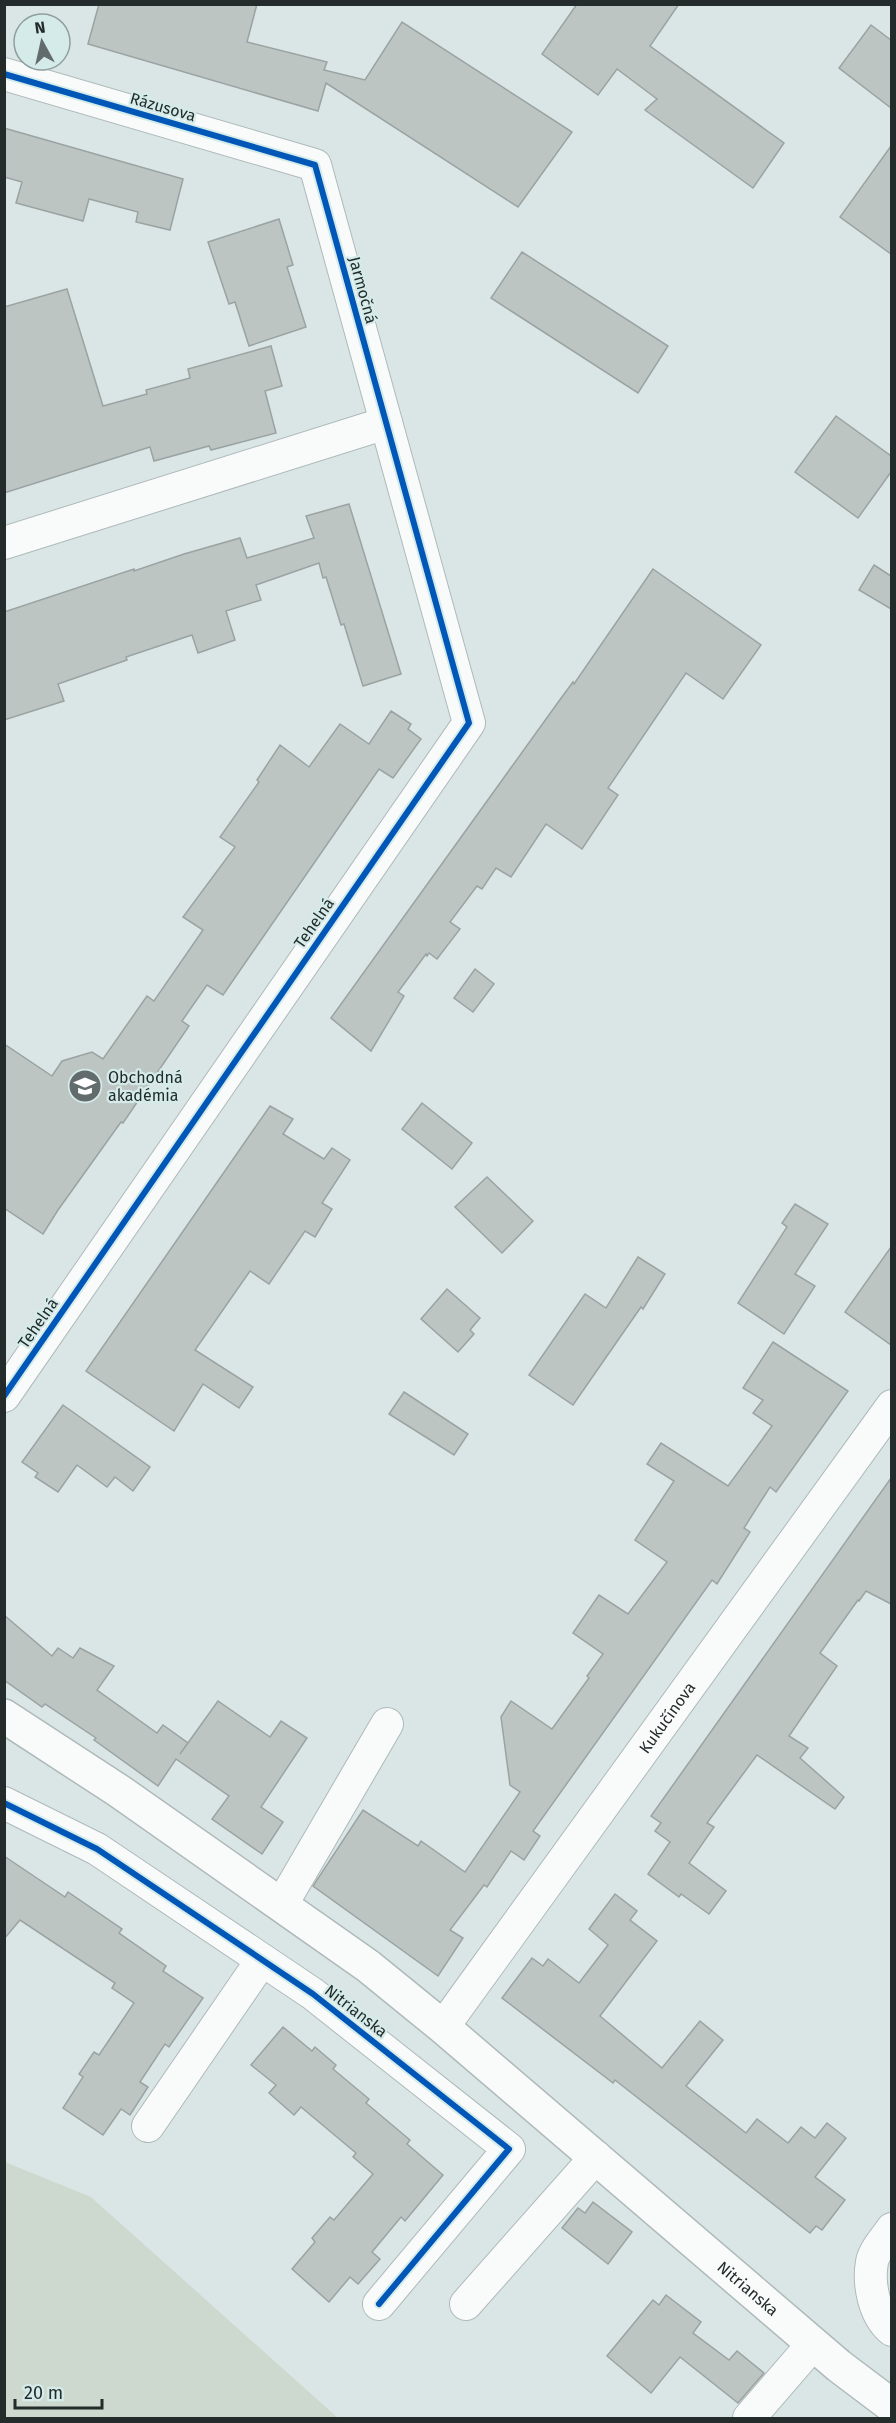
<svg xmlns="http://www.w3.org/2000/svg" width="896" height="2423" viewBox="0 0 896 2423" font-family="'Fira Sans',sans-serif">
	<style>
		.green { fill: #cdd9ce }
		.building { fill: #bdc5c3; stroke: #9ba3a2; stroke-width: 1.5 }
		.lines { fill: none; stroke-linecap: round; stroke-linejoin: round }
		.minor-casing { stroke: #afb9b9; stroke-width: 34 }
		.major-casing { stroke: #afb9b9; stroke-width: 36 }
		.minor { stroke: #f9fbfb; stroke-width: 32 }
		.major { stroke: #f9fbfb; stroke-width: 33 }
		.cycleway-casing { stroke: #d5ebea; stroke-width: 10 }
		.cycleway { stroke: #0057b8; stroke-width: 6 }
		.labels { text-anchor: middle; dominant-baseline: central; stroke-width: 4.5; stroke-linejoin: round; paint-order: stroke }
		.street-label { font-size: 16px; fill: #232b2b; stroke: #d5ebea }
		.poi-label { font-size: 16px; fill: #232b2b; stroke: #d5ebea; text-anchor: start }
	</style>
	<rect width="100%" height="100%" fill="#dae6e6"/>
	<!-- green -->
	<polygon class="green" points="5,2162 91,2197 338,2418 5,2418"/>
	<!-- building -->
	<g class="building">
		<polygon points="99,4 257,4 247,42 327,62 324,70 365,80 402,22 572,132 518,207 326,83 318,111 88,44"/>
		<polygon points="577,4 679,4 650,46 784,143 753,188 645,110 657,99 617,69 598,95 542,54"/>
		<polygon points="871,25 891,40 891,108 839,68"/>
		<polygon points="4,128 183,179 170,230 136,222 138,212 89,199 83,221 16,203 22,182 4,177"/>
		<polygon points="891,146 891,254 840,217"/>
		<polygon points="279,219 293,265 287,267 306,327 249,346 235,302 229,304 208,242"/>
		<polygon points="522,252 668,346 638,393 491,298"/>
		<polygon points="67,289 103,406 147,394 146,390 190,378 188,369 271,346 282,386 265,391 276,433 211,450 209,446 154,461 150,447 4,493 4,307"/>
		<polygon points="836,416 891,456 891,472 858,518 795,472"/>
		<polygon points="349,504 401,674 363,686 344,624 341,625 326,577 323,578 319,563 256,585 261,600 226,611 235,640 198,653 192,635 126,657 127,660 58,684 64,701 4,720 4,612 134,569 134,571 184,554 240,538 247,558 314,538 306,516"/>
		<polygon points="874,565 891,576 891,609 859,590"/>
		<polygon points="653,569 761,645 723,699 686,673 608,788 618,795 582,849 546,824 511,877 496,868 482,889 477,886 450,922 460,929 437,959 429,953 427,956 426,954 398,992 404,996 371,1051 331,1018 559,701 573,682 574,684"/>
		<polygon points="391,711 411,724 408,729 421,739 393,778 379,769 223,995 207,985 182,1021 189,1026 123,1123 121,1122 58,1210 43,1234 4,1208 4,1044 52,1076 62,1061 92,1052 103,1059 147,996 154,1001 203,930 183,917 235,847 220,837 259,782 257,780 280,745 309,767 340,724 369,744"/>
		<polygon points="475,969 494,984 473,1012 454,998"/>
		<polygon points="422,1103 472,1143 452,1169 402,1129"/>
		<polygon points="270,1106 293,1119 283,1134 324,1159 332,1148 350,1160 322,1203 332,1209 315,1237 305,1231 269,1284 250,1271 195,1350 253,1387 239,1408 203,1384 174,1431 86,1371"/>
		<polygon points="487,1177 533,1221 502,1253 455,1207"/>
		<polygon points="795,1204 828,1224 795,1274 815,1286 784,1334 738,1303 787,1227 782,1223"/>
		<polygon points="891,1247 891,1345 845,1312"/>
		<polygon points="638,1257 665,1274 643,1309 641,1307 573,1405 529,1375 585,1294 606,1308"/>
		<polygon points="447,1289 480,1318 470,1330 474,1334 458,1352 421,1319"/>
		<polygon points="773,1342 848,1391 776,1492 770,1487 744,1528 750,1532 717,1584 712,1580 533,1831 540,1836 524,1860 511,1851 487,1887 484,1885 450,1930 463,1938 438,1976 313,1886 363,1810 418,1846 421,1841 465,1872 520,1792 510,1785 501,1717 511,1701 552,1729 589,1678 587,1676 603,1654 573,1633 599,1595 628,1614 667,1562 635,1540 674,1481 647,1464 661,1443 728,1486 772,1426 753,1413 763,1400 743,1388"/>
		<polygon points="404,1392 468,1434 454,1455 389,1414"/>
		<polygon points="63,1405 150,1467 133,1491 115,1477 107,1487 77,1465 58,1492 35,1477 38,1473 22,1462"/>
		<polygon points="891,1478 891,1604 866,1591 859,1601 858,1600 820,1653 837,1666 789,1736 808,1748 800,1758 844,1797 835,1809 757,1755 707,1823 714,1827 689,1863 726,1891 709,1914 681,1894 679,1897 648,1874 670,1842 655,1831 661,1823 651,1816"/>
		<polygon points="4,1615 52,1656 58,1648 73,1658 80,1648 114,1666 97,1690 157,1733 163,1725 188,1743 180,1754 218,1701 270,1737 281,1721 307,1738 261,1807 283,1822 262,1854 212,1819 229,1796 176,1759 158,1786 94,1740 96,1738 45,1704 42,1707 4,1680"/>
		<polygon points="4,1856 65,1897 68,1892 122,1929 119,1933 166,1966 163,1971 203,1998 169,2047 165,2044 140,2082 148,2087 130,2115 121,2109 103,2135 63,2108 83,2077 79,2074 94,2052 99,2055 134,2003 112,1988 115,1983 20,1920 4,1939"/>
		<polygon points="615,1894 637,1911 630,1920 657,1941 600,2016 662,2068 700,2021 723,2040 686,2086 746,2133 757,2119 788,2143 801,2127 815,2138 827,2123 846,2138 815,2177 845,2200 822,2230 816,2226 810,2233 615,2080 613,2083 502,1998 532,1958 543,1966 548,1959 579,1983 608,1945 589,1929"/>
		<polygon points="283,2027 312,2051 315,2047 336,2065 333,2069 369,2099 366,2103 410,2140 407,2144 443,2175 405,2221 401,2217 372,2252 380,2259 358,2284 350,2277 329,2302 292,2269 315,2242 312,2238 330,2217 334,2220 373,2174 353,2157 356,2153 301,2107 294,2115 269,2093 276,2085 251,2065"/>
		<polygon points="593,2202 632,2232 608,2264 562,2228 578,2208 585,2213"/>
		<polygon points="666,2295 701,2322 693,2333 729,2360 737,2351 764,2373 738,2403 680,2357 651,2393 607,2356 653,2300 659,2305"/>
	</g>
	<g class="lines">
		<!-- minor casing -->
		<g class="minor-casing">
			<g id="minor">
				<polyline points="4,74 315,165 469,723 4,1396"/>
				<polyline points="4,543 386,423"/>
				<polyline points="4,1803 97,1849 313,1994 509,2149 379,2304"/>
				<polyline points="282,1904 387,1724"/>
				<path id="s1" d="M443,2027l449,-621"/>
				<polyline points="148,2126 262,1960"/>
				<path d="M892,2229c-6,9 -18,22 -20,33 -4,22 2,53 20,68"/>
				<polyline points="466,2304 596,2157"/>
				<polyline points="749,2418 813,2344"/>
			</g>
		</g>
		<!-- major casing -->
		<g class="major-casing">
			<g id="major">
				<path id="s2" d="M4,1716l115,75 249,175 75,61 396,339 53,40"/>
			</g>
		</g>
		<!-- minor -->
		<use href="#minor" class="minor"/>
		<!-- major -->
		<use href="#major" class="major"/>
		<!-- cycleway casing -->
		<g class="cycleway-casing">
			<g id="cycleway">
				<polyline points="4,74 315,165 469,723 4,1396"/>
				<polyline points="4,1803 97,1849 313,1994 509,2149 379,2304"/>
			</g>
		</g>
		<!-- cycleway -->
		<use href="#cycleway" class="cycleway"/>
	</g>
	<!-- icons -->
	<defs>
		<g id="school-disc" transform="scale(1.725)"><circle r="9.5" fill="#636c6c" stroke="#d5ebea"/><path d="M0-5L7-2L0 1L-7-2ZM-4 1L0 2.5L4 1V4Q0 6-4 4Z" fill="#fff"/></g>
	</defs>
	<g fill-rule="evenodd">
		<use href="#school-disc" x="85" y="1086"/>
	</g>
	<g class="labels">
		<!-- street labels -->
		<g class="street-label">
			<text transform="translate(163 107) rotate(16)">Rázusova</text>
			<text transform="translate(363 290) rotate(75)">Jarmočná</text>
			<text transform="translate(314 923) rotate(-55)">Tehelná</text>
			<text transform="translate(38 1323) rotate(-55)">Tehelná</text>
			<text stroke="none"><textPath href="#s1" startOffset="382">Kukučínova</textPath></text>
			<text transform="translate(356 2011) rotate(38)">Nitrianska</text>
			<text stroke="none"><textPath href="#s2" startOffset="940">Nitrianska</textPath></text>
		</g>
		<!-- poi labels -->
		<g class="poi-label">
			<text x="108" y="1077">Obchodná<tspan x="108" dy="18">akadémia</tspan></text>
		</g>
	</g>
	<!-- border -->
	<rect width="896" height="2423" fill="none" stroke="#232b2b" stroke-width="12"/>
	<!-- north arrow -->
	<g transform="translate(42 42) rotate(352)"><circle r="28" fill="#d5ebea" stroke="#8e9e9e" stroke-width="1.5"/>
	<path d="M0-4.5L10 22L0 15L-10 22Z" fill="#636c6c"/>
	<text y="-9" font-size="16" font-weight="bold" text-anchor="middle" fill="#232b2b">N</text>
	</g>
	<!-- scale -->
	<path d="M15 2399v9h87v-9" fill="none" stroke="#232b2b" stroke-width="3"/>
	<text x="24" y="2399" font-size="18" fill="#232b2b" stroke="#d5ebea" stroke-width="4.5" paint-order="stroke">20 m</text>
</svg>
